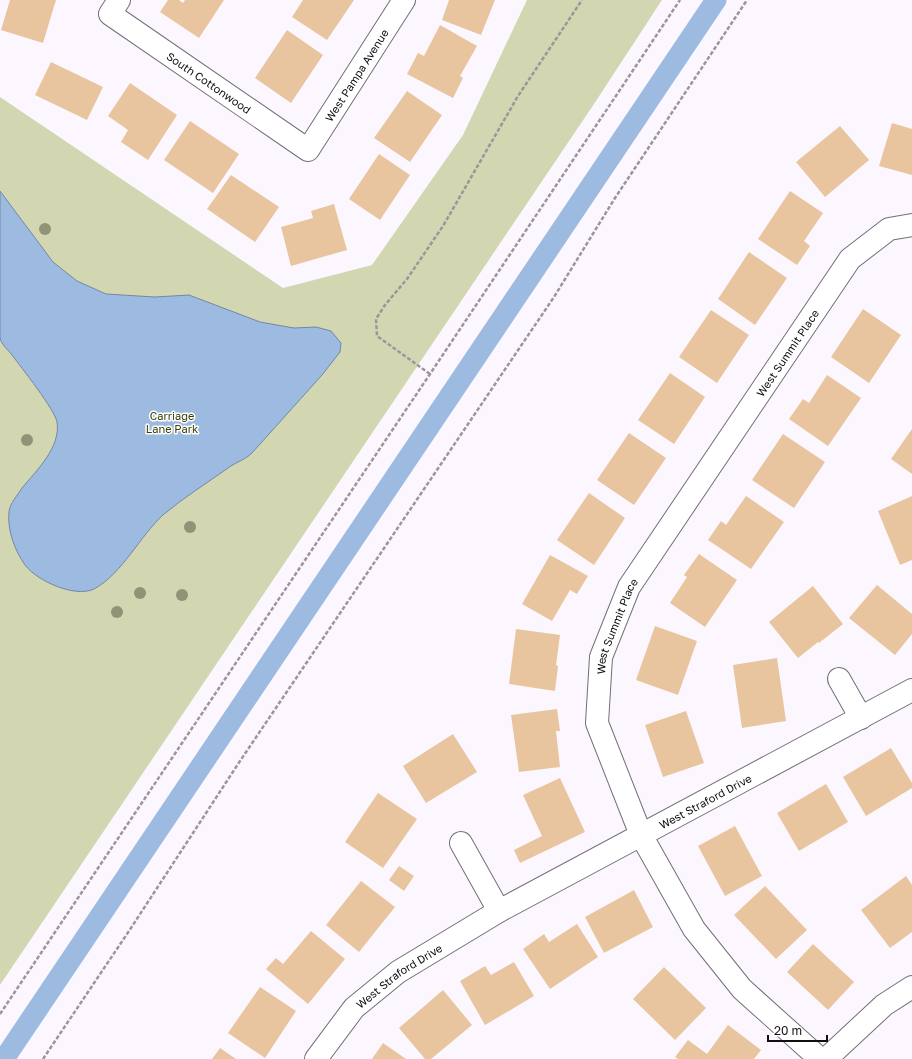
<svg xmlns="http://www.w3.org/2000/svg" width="912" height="1059" viewBox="0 0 912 1059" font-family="'Golos Text',sans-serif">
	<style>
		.green { fill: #d2d7b2 }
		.water { fill: #9dbbe1; stroke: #7387a3 }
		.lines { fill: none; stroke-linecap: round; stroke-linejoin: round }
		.canal { stroke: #9dbbe1; stroke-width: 21 }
		.building { fill: #e8c59f }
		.minor-casing { stroke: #746e76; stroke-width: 24 }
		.path { stroke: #9a969b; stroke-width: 2.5; stroke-dasharray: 4 2; stroke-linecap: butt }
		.minor { stroke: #fff; stroke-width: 22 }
		.tree { fill: #929276 }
		.labels { text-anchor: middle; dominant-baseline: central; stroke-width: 3; stroke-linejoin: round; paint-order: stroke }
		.street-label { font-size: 11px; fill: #100e11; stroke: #fff }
		.park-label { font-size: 11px; fill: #3b3f06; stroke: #fff }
	</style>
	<rect width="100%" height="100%" fill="#fcf7fe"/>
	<!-- green -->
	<polygon class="green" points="527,0 662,0 592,107 0,985 0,97 283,288 372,265 463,135"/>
	<!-- water -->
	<path class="water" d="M0,191l53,71 24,19 29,13 49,3 34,-2 71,27 34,6 22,-1 15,4 10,12 -1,9 -18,23 -70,78c-7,7 -16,9 -24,15 -21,15 -45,30 -65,47 -23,21 -41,59 -69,74 -19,9 -57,-8 -69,-24 -10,-14 -18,-35 -16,-53 1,-9 8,-16 13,-24 15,-18 39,-41 35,-66 -2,-12 -36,-55 -45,-67 -3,-4 -11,-11 -12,-17 0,-9 0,-31 0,-42 0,-35 0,-70 0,-105z"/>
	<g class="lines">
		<!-- canal -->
		<polyline class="canal" points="4,1059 716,0"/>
	</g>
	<!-- building -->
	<g class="building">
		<polygon points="10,0 56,0 43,43 1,30"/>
		<polygon points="168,0 179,0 183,3 185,0 224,0 199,38 160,12"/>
		<polygon points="303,0 354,0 327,40 292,17"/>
		<polygon points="449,0 495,0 481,35 442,20"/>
		<polygon points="440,25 477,46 460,76 463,78 453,98 407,74 418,53 424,56"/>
		<polygon points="287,30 323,55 291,103 255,78"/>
		<polygon points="51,62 103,87 87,120 35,95"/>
		<polygon points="130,83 177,115 148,160 121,142 128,130 108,116"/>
		<polygon points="407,91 442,115 410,162 374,138"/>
		<polygon points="190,121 239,154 213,193 164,160"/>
		<polygon points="892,123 912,129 912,175 879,166"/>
		<polygon points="840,126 869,160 825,197 796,162"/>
		<polygon points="379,154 410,175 380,220 349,199"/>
		<polygon points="231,175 279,207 255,242 207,209"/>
		<polygon points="790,191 823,213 804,241 810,246 797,265 758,239"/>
		<polygon points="334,204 347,250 291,266 281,227 313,218 311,211"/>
		<polygon points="749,252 787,278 755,325 718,299"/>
		<polygon points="863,309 901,335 869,383 831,357"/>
		<polygon points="711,310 749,335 717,383 679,357"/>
		<polygon points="670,373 705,397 674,444 638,420"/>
		<polygon points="827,375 861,398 828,446 789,419 803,399 809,403"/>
		<polygon points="912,429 912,474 891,459"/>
		<polygon points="629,433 666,458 634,505 597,480"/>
		<polygon points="783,434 825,462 794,508 752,480"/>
		<polygon points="589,493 625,518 594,565 557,540"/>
		<polygon points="746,496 784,522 751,569 708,540 721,521 726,525"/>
		<polygon points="912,496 912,560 900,565 878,511"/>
		<polygon points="699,554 737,580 705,627 670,603 687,577 684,575"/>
		<polygon points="550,555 588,576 577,594 570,590 552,621 522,604"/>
		<polygon points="877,585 912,614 912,634 895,655 849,618"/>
		<polygon points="813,586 843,624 819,643 818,642 798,658 769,622"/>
		<polygon points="655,626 697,641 678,695 636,680"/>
		<polygon points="516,629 560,635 556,665 558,666 555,691 509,684"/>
		<polygon points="777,658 786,721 742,728 733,665"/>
		<polygon points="557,709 560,731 556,731 560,767 519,772 511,715"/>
		<polygon points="686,711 704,763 663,777 645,725"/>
		<polygon points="453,734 477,772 426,803 403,766"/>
		<polygon points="891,748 912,783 912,788 866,816 843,777"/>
		<polygon points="560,778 585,832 520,863 514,850 542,836 523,795"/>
		<polygon points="826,784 848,822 799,851 777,813"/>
		<polygon points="378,793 417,819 383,868 345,842"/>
		<polygon points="735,826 762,876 725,896 698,846"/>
		<polygon points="399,866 414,876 404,891 389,880"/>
		<polygon points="906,876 912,885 912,932 890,948 861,910"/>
		<polygon points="361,881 395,907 359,952 326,925"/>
		<polygon points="765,886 807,930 776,959 734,915"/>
		<polygon points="634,890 653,927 604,953 585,917"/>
		<polygon points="577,924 598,957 550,989 523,949 544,934 549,942"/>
		<polygon points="311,931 345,959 308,1004 266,969 276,958 283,964"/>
		<polygon points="813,944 854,982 828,1010 787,972"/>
		<polygon points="514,962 534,996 485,1025 460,981 485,966 491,975"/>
		<polygon points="664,967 706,1008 675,1040 633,999"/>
		<polygon points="260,987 296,1011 265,1058 228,1033"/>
		<polygon points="443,990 472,1025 431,1059 425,1059 399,1028"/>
		<polygon points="728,1025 761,1050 754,1059 678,1059 675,1057 688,1040 707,1054"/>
		<polygon points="383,1043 406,1059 372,1059"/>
		<polygon points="220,1048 236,1059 212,1059"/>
	</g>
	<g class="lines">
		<!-- minor casing -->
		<g class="minor-casing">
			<g id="minor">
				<path id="s1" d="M119,0l-9,14 198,136 96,-150"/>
				<polyline points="839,679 861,718"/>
				<polyline points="461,843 499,911"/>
				<path id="s2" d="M316,1059l38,-51 44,-36 101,-61 413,-221"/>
				<path id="s3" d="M820,1059l-78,-70 -48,-60 -53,-94 -44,-112 4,-66 28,-70 221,-328 39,-30 23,-4"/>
				<polyline points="826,1059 884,1005 912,987"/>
			</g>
		</g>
		<!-- path -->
		<g class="path">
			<polyline points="430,374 377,336 376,319 385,305 407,279 443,226 518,96 582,0"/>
			<polyline points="0,1014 430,374 680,0"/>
			<polyline points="43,1059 129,931 240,761 554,297 615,198 747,0"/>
		</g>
		<!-- minor -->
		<use href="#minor" class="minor"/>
	</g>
	<!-- trees -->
	<g class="tree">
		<circle cx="45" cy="229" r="6"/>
		<circle cx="27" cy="440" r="6"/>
		<circle cx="190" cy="527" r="6"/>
		<circle cx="140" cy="593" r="6"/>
		<circle cx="182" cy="595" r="6"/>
		<circle cx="117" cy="612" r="6"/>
	</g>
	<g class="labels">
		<!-- street labels -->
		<g class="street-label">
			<text stroke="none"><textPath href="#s1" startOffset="346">West Pampa Avenue</textPath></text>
			<text stroke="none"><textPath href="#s1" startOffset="137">South Cottonwood</textPath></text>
			<text stroke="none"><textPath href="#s3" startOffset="834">West Summit Place</textPath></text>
			<text stroke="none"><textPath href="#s3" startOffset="510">West Summit Place</textPath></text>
			<text stroke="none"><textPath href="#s2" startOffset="472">West Straford Drive</textPath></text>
			<text stroke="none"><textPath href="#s2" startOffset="119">West Straford Drive</textPath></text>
		</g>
		<!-- park labels -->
		<g class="park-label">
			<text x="172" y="415">Carriage<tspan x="172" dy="13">Lane Park</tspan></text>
		</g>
	</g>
	<!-- scale -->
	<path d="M768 1035v6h59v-6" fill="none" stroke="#100e11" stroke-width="2"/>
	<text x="774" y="1035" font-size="12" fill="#100e11" stroke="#ffffff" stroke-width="3" paint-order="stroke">20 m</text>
</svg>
